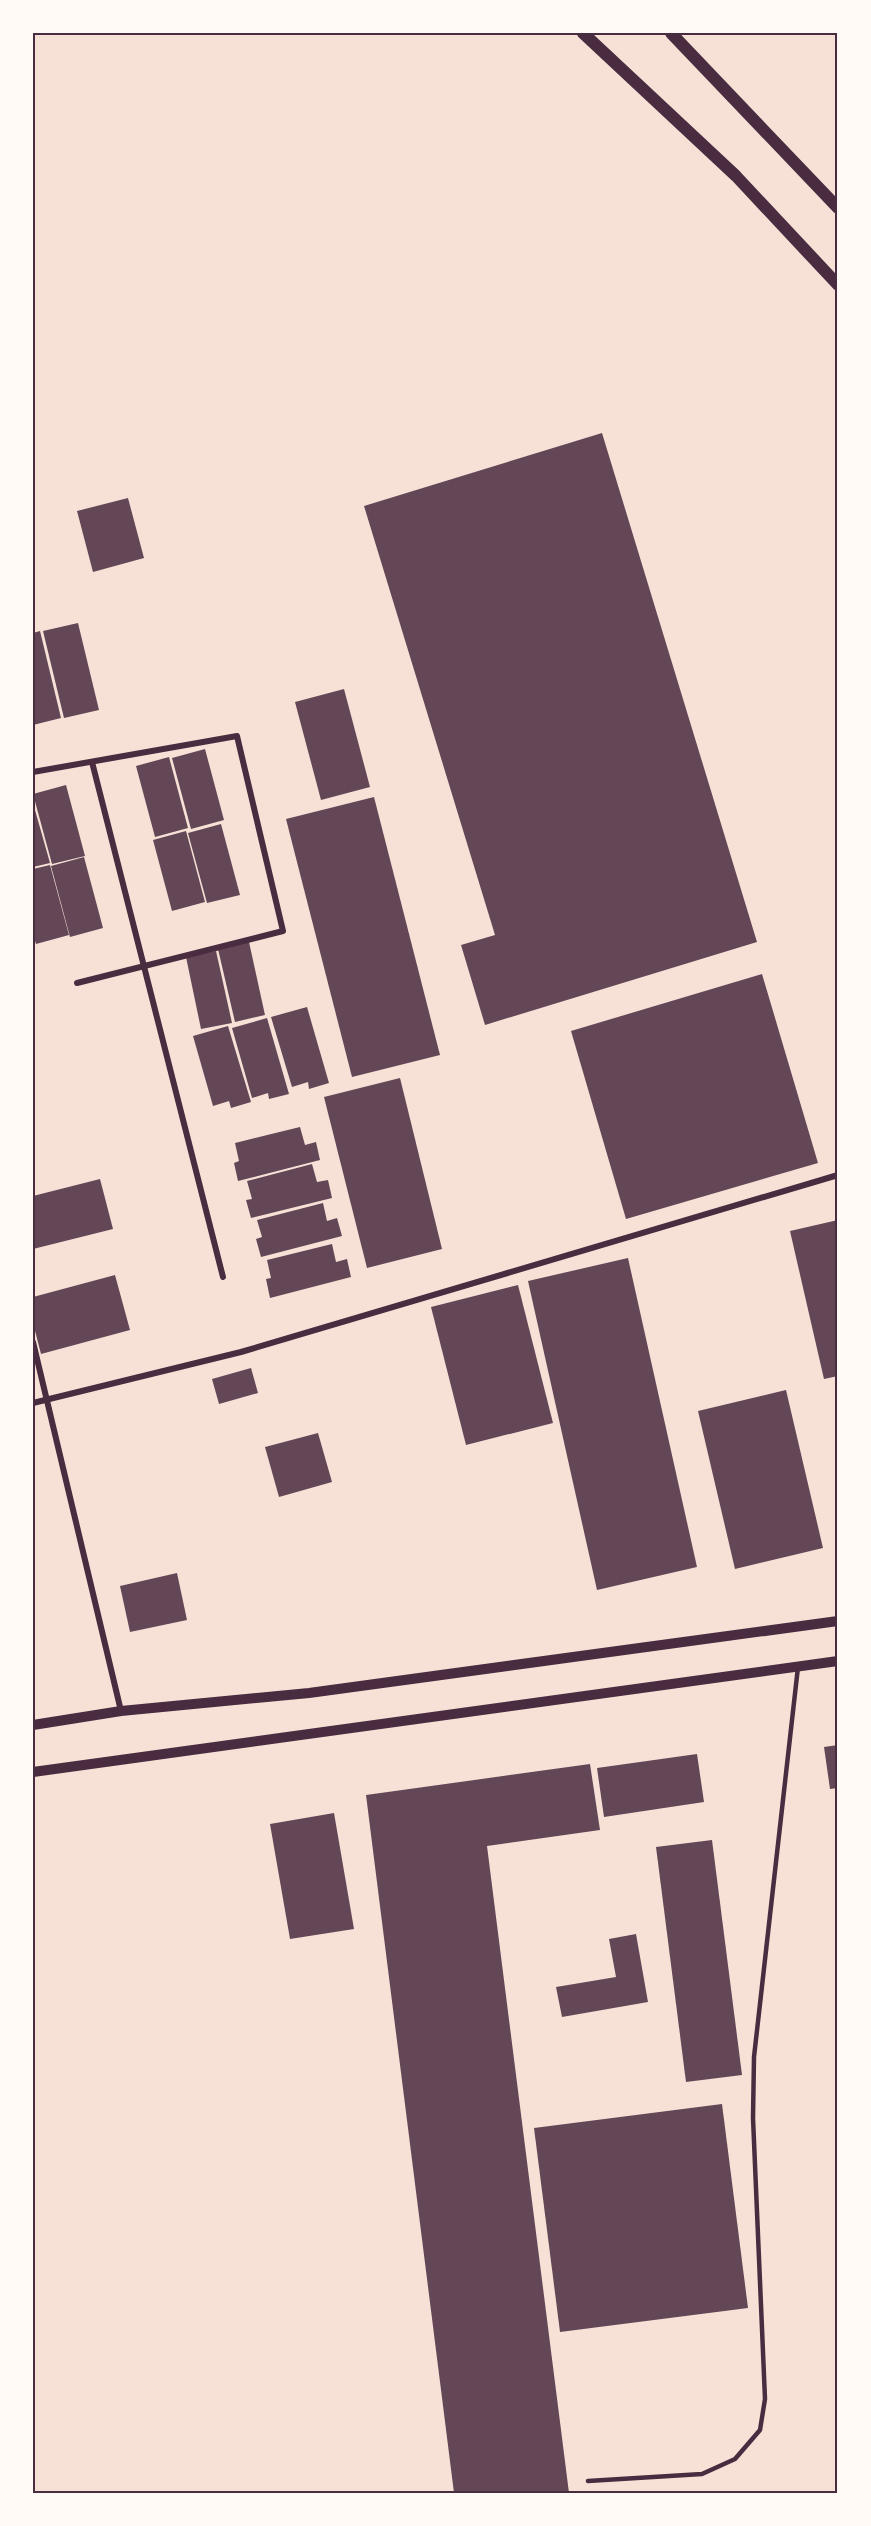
<svg xmlns="http://www.w3.org/2000/svg" width="871" height="2526" viewBox="0 0 871 2526" font-family="'Titillium Web',sans-serif">
	<style>
		.building { fill: #644757 }
		.lines { fill: none; stroke-linecap: round; stroke-linejoin: round }
		.service { stroke: #4a2c40; stroke-width: 4.5 }
		.minor { stroke: #4a2c40; stroke-width: 6 }
		.tertiary { stroke: #4a2c40; stroke-width: 10 }
		.secondary { stroke: #4a2c40; stroke-width: 12 }
		.neatline { fill: none; stroke: #4a2c40; stroke-width: 2 }
	</style>
	<rect width="100%" height="100%" fill="#f7e1d7"/>
	<!-- building -->
	<g class="building">
		<polygon points="602,433 757,942 485,1025 461,945 495,935 364,506"/>
		<polygon points="128,498 144,558 93,572 77,511"/>
		<polygon points="78,623 99,710 64,718 43,631"/>
		<polygon points="40,631 61,718 33,725 33,633"/>
		<polygon points="344,689 370,787 321,800 295,702"/>
		<polygon points="205,749 224,820 191,829 172,758"/>
		<polygon points="169,757 188,828 155,837 136,766"/>
		<polygon points="66,785 85,856 52,864 33,794"/>
		<polygon points="374,797 440,1055 352,1077 286,819"/>
		<polygon points="33,803 50,863 33,867"/>
		<polygon points="221,824 240,895 207,903 188,833"/>
		<polygon points="186,831 205,902 172,911 153,840"/>
		<polygon points="84,857 103,928 70,937 51,866"/>
		<polygon points="50,865 69,935 36,944 33,935 33,869"/>
		<polygon points="249,942 265,1015 235,1022 218,949"/>
		<polygon points="216,951 232,1023 201,1029 186,957"/>
		<polygon points="762,974 818,1163 626,1219 571,1031"/>
		<polygon points="307,1007 329,1083 309,1089 308,1082 292,1087 271,1017"/>
		<polygon points="267,1018 289,1094 269,1099 268,1093 252,1098 232,1028"/>
		<polygon points="228,1026 251,1102 231,1108 229,1101 213,1106 193,1036"/>
		<polygon points="400,1078 442,1249 367,1268 324,1097"/>
		<polygon points="300,1127 305,1145 316,1142 320,1160 238,1181 234,1163 239,1161 235,1143"/>
		<polygon points="312,1164 317,1182 328,1180 332,1198 251,1218 246,1200 252,1199 247,1181"/>
		<polygon points="100,1179 113,1229 33,1249 33,1196"/>
		<polygon points="323,1203 327,1221 337,1218 342,1236 261,1257 256,1239 262,1237 257,1220"/>
		<polygon points="838,1220 838,1376 824,1379 790,1231"/>
		<polygon points="332,1244 336,1262 347,1259 351,1277 270,1298 266,1279 271,1278 267,1260"/>
		<polygon points="628,1258 697,1567 597,1590 528,1281"/>
		<polygon points="115,1275 130,1330 41,1354 33,1323 33,1297"/>
		<polygon points="518,1285 553,1423 466,1445 431,1307"/>
		<polygon points="251,1368 258,1393 219,1404 212,1379"/>
		<polygon points="786,1390 823,1548 735,1569 698,1411"/>
		<polygon points="318,1433 332,1482 279,1497 265,1447"/>
		<polygon points="177,1573 187,1620 130,1632 120,1586"/>
		<polygon points="838,1745 838,1788 830,1789 824,1747"/>
		<polygon points="697,1754 704,1802 604,1817 597,1768"/>
		<polygon points="590,1764 600,1830 487,1846 569,2493 454,2493 366,1795"/>
		<polygon points="334,1813 354,1929 290,1939 270,1824"/>
		<polygon points="712,1840 742,2075 686,2082 656,1847"/>
		<polygon points="636,1934 648,2002 562,2017 556,1987 616,1977 609,1939"/>
		<polygon points="722,2104 748,2308 560,2332 534,2128"/>
	</g>
	<g class="lines">
		<!-- service -->
		<polyline class="service" points="588,2481 702,2474 735,2459 760,2430 765,2399 753,2118 754,2057 798,1667"/>
		<!-- minor -->
		<g class="minor">
			<polyline points="92,762 223,1277"/>
			<polyline points="33,772 237,736 283,931 77,983"/>
			<polyline points="33,1342 121,1711"/>
			<polyline points="33,1403 241,1352 838,1175"/>
		</g>
		<!-- tertiary -->
		<g class="tertiary">
			<polyline points="33,1725 121,1711 309,1693 838,1621"/>
			<polyline points="33,1772 838,1661"/>
		</g>
		<!-- secondary -->
		<g class="secondary">
			<polyline points="583,33 736,176 838,285"/>
			<polyline points="671,33 838,208"/>
		</g>
	</g>
	<!-- border -->
	<rect width="871" height="2526" fill="none" stroke="#fffaf5" stroke-width="69"/>
	<rect x="34" y="34" width="802" height="2458" class="neatline"/>
</svg>
